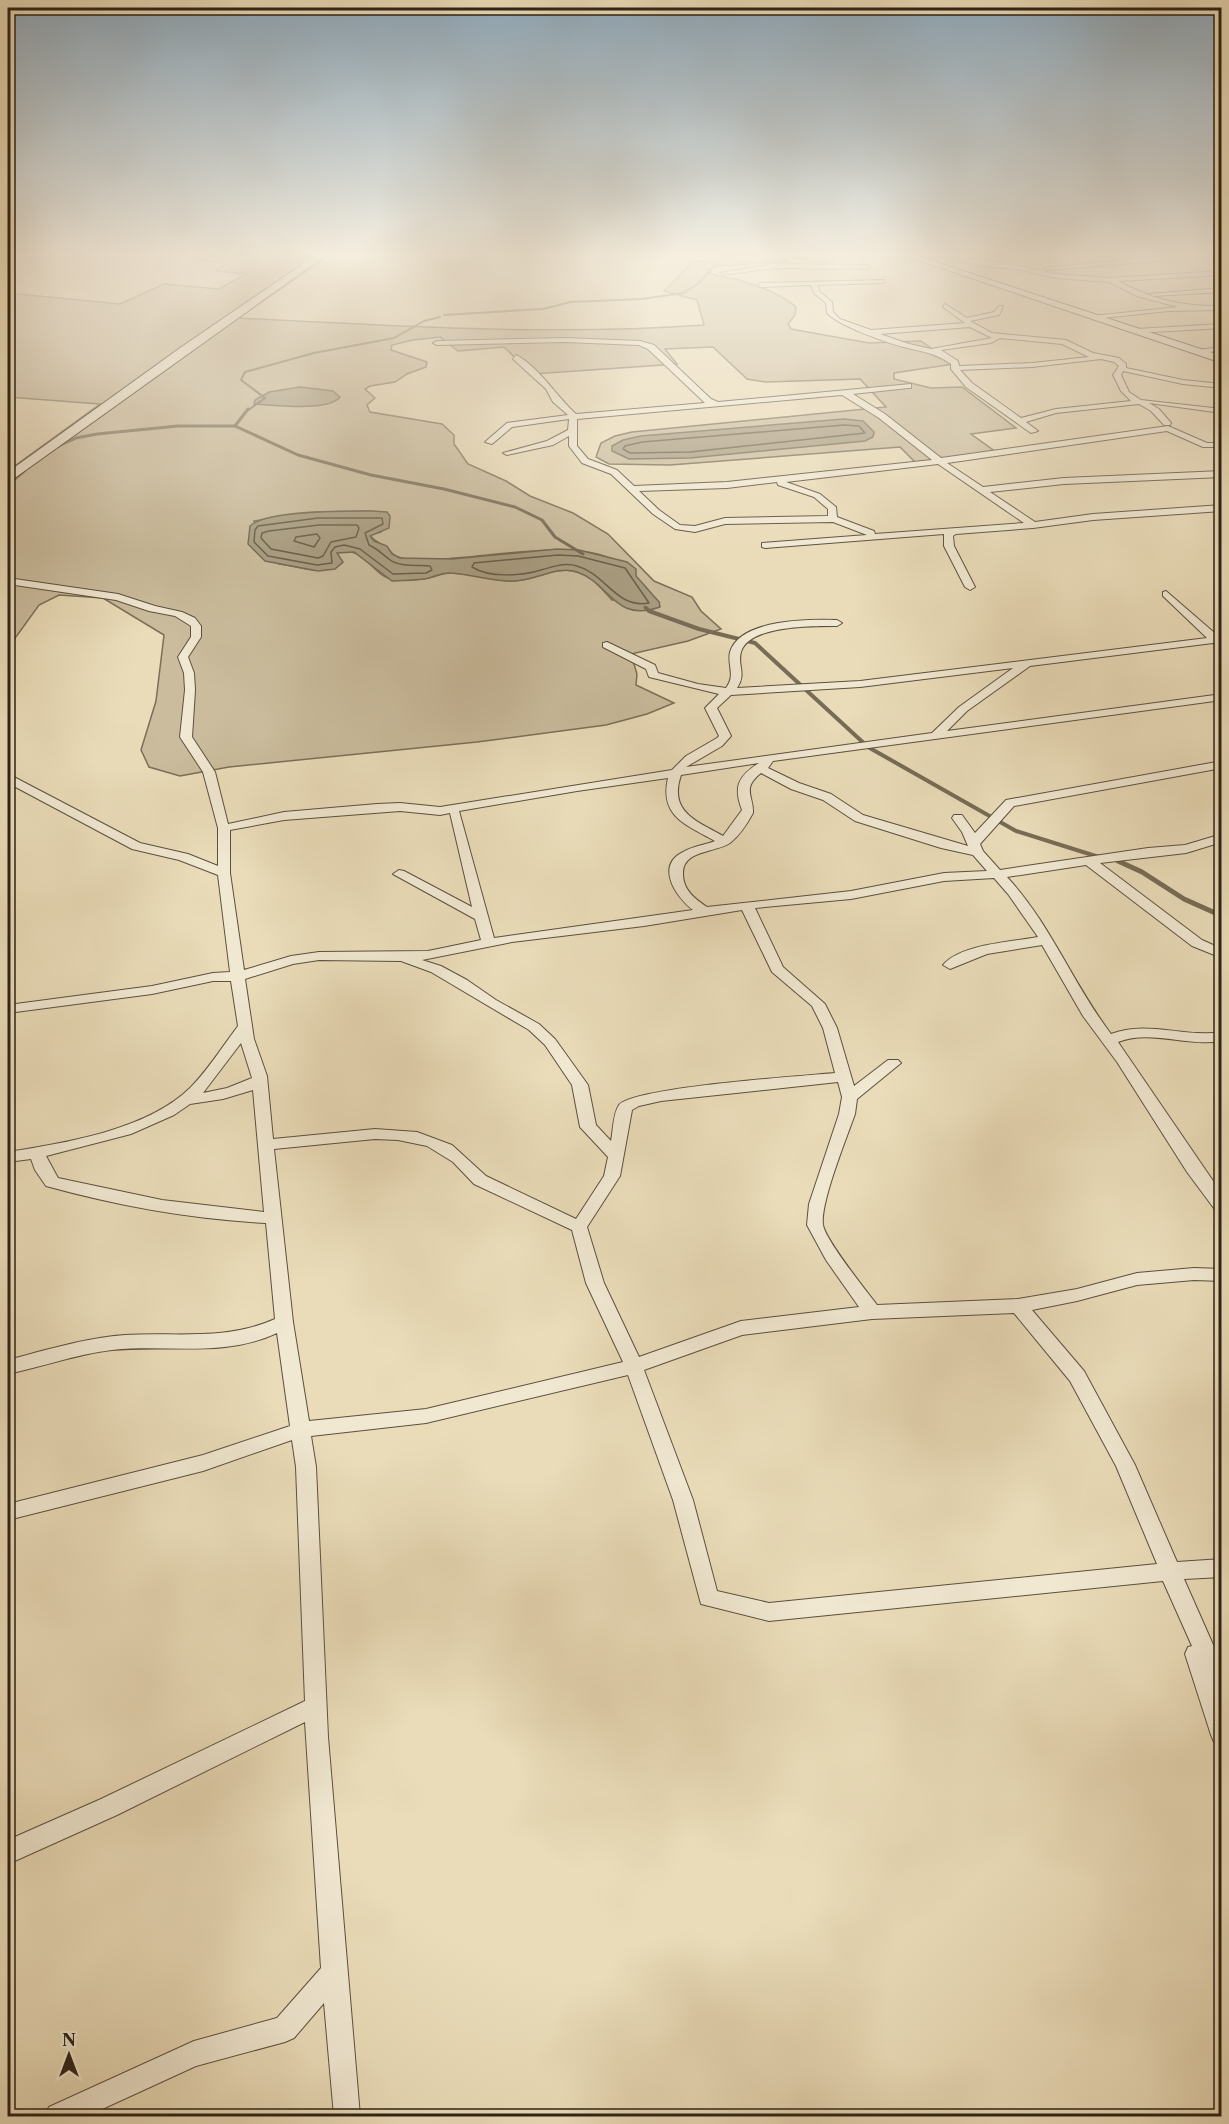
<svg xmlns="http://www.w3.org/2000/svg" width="1229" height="2124" viewBox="0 0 1229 2124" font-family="'Libre Caslon Text',serif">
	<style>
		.green { fill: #cabc9d; stroke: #7b6f59; stroke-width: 1.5; fill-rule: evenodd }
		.water { fill: #a99d81; stroke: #776c56; stroke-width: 1.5 }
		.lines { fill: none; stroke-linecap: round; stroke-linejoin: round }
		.shore { stroke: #6a604b; stroke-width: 1.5 }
		.stream-far3 { stroke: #776c56; stroke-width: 2 }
		.stream-far2 { stroke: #776c56; stroke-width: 3 }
		.stream-far1 { stroke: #776c56; stroke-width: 4 }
		.stream { stroke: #776c56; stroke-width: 5 }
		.minor-casing { stroke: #5c503e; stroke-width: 2 }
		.secondary-casing { stroke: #2c2215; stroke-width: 2 }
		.minor { fill: #f1e8d2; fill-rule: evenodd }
		.secondary { fill: #f1e8d2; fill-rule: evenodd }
	</style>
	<rect width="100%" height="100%" fill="#eadcb9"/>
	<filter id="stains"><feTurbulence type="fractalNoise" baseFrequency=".00333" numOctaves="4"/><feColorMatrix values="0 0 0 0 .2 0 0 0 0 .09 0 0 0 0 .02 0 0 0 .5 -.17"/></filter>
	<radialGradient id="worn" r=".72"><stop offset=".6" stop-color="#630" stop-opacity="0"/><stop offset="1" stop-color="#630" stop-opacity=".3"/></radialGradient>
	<!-- green -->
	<path class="green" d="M198,255h132l-92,63c155,8 311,18 466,7l-7,-25 -33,-9 30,-30 14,1 9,-7h58l13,6 -71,5 -10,4c8,8 21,7 32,10 19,6 43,14 57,27l-1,8 -7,9 3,5 78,14 52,-2 33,23 -60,9v6l37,9 31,-1 54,41 -45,6 25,18 -81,10 -15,-15 -230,18 -61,-1 -13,-7 5,-14 14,-7 17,-4 254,-25 -26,-28 -94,3 -19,-3 -34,-32 -48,2 12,15 -145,10 -28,-27 -46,4 -18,-14 -27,3 -21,5 -1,5 36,12 -1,5 -19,7 -12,8 -25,4 -5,3 10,9 -8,7 3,7 72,12 12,11v9l14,20 38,17 24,15 43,17 35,21 46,47 38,16 9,14 20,18 -33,12 -57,13 6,20 -1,11 38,18 -27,11 -41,11 -129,17 -248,25 -49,9 -31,-9 -8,-17 15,-49 8,-66 -61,-37 -44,-3 -20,10 -31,43v-177l92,-67 -92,-7v-104l112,11 44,-20 55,5 27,-15 -30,-3 11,-8 -31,-3zM372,511l9,21 -11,3c4,6 8,7 14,11 6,3 7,9 14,11 13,4 28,3 41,2 49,-1 135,-21 177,2 18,10 29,27 43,41l-47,-2c-10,-11 -20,-24 -35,-28 -21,-7 -44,10 -68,9 -20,-1 -39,-8 -59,-8 -8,0 -15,4 -22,5 -9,2 -19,2 -28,2 -28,2 -32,-37 -64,-27l6,9c-18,16 -41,4 -63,2l-25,-43 63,-9z"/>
	<!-- water -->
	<g class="water">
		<path d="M300,387l33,4 7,6c-12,15 -67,8 -86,7l1,-4 14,-8z"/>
		<polygon points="844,419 863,421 874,432 873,437 865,441 690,458 629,459 612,451 612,446 623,440 641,436"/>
		<path d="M372,511l15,1 3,4 -1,12 -19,8 4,5 13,5 5,8 8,4 52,1 105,-10 22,1 48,12 9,7v7l23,26 1,5c-47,16 -49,-24 -83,-35 -21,-7 -43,10 -67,9 -20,0 -39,-7 -59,-8 -8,-1 -15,3 -22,5 -12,3 -25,2 -37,3l-38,-29 -17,1 6,9 -8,7 -17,2 -53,-10 -17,-17 2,-18c16,-16 97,-15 122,-15z"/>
	</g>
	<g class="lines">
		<!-- shore -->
		<g class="shore">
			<polygon points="844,425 859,426 865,433 690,452 630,453 623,449 625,446 642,442"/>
			<path d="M318,518h64l1,6 -18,9 4,12c9,4 13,9 21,15 10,7 28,5 40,6l2,4 -6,3 -33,1 -33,-25 -16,-4 -9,2 -4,5 1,11 -15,2 -49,-9 -14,-14 1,-12 3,-4z"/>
			<polygon points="319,525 357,525 359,528 356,537 331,542 323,556 318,558 271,549 261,538 262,533 269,531"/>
			<polygon points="317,534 320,538 314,547 294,541 296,537"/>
			<path d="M558,555l20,1 47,12 24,35c-33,6 -43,-29 -72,-37 -13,-4 -24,1 -36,4 -19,6 -52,8 -69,-3l2,-4z"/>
		</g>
		<!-- stream-far3 -->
		<g class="stream-far3">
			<polyline points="444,315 543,309 570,302 642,299 683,293 699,283 724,255"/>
			<polyline points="247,411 265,398 241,380 245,372 314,353 394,338 424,321 440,317"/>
		</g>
		<!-- stream-far2 -->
		<g class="stream-far2">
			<polyline points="235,426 248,409"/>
			<polyline points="52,449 76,438 97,434 178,426 235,426 298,455 371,475 444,489 515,507 542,520 555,537 583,554"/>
			<polyline points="8,485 24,471"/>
			<polyline points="645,607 647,609"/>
		</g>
		<!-- stream-far1 -->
		<g class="stream-far1">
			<polyline points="646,608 649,611 699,629 755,643 868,747 1016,831 1102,858"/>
			<polyline points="1112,858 1121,862"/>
		</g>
		<!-- stream -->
		<polyline class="stream" points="1118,861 1142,872 1184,899 1222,916"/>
		<!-- minor casing -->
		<g class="minor-casing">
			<g id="minor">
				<path d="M939,255l78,10 39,9 53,4 113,-7v4l-104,6c33,18 65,26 104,25v4l-54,1 -74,8 -2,-3 86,-9 -41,-11 -28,-14 -53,-4 -39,-9 -37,-3z"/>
				<polygon points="1172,255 1222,256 1047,270 1044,268"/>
				<polygon points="773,264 867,265 870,267 867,269 773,268 723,275 720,273"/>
				<path d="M885,280l-2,3 -65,2 1,6 13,11 1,10 7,7 31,11 94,-7 -22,-16 2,-3 22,14 27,-6 5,-6h4l-4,9 -29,6 22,12 74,7 27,13 26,5 7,6v4l57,12 39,4v4l-39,-4 -60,-13 -2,4 8,17 12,8 81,9v4l-73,-10 10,6 12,14 -1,2h-6l-13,-14 -12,-7 -83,9 -30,9 12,9 -7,2 -65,-46 -15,-18v-5c-14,-10 -27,-12 -43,-16 -19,-4 -69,-22 -81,-35l-1,-10 -12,-10 -3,-8 -50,2 -3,-2 3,-2zM970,327l22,11 -61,11 -22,-5 -29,-10zM1000,338l62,6 27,13 -57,6 -73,3 -1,-5 -17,-11 50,-7zM1101,359l13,3 5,4 -6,9 8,16 10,10 -75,8 -35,9 -49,-35 -12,-13 72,-3z"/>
				<polygon points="1222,288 1222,292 1153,296 1150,294"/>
				<polygon points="1222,324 1222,328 1136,333 1133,331 1136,329"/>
				<path d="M564,338l76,3 14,4 57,54 7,3 193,-18v4h-3l-55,6 32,20 56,44 227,-32 39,17h15v4h-19l-36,-16 -220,32 36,24 81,-9 158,-7v6l-158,7 -74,8 45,30 58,-8 129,-9v6l-129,9 -60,8 -77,6 -3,2 1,10 21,41 -5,3 -5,-3 -21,-41v-12l-179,14 -3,-1v-4l105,-8 -34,-13 -108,2 -30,8 -20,-3 -22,-15 -42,-40 -29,-11 -13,-17v-10l-16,9 -46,10 -4,-2 44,-12 21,-11 1,-11 -57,8 -20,17 -7,-2 22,-19 61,-8 -15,-13 -7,-13 -33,-30 3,-4c24,13 40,41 60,59l129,-11 -57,-54 -9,-4 -75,-3 -127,3 -4,-2 4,-2zM842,395l37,23 53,42 -205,22 -93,4 -17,-16 -29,-11 -11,-13v-27zM938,464l86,59 -149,11 -1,-3 -37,-14 -1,-10 -16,-13 -34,-12zM777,482l1,3 36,12 14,12v7l-103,2 -30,8 -15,-1 -21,-15 -20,-19 88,-3z"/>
				<polygon points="1222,347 1222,351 1194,353 1190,351"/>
				<path d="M8,578l110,16 37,12 27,6 13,6 6,8v11l-13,20 6,16 1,17 -3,47 23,35 13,52 56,-12 93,-8 23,-1 40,4 232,-37 14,-14 31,-18 2,-2 -14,-28 14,-14 -70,-17 -3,-8 -43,-22v-4l4,-1 48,23 3,8 40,11 28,4c10,-13 1,-22 4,-36 10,-33 79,-33 107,-32l5,3 -5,3c-23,0 -88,-1 -96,26 -4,14 6,21 -4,36l123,-7 347,-43 -44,-42v-4l3,-1 52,45h4v10h-3l-6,-3 -183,23 -63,45 -20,20 275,-37v6l-449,61 -5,7 31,15 32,11 32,21 105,31 -6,-14 -10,-14 2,-3h8l13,18 31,-33 216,-39v7l-208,38 -34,38 3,7 17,19 148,-22 37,-3 37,-11v8l-36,11 -86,10 102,77 20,9v9l-30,-12 -106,-81 -79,12c43,46 66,107 104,157 36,-14 74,4 111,-2v9c-35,6 -72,-12 -104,1l104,152v19l-6,-2 -29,-39 -70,-110 -34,-46 -41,-71 -55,9 -37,15 -7,-4c18,-21 68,-23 95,-28l-30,-43 -14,-16 -50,3 -93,18 -96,9 28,59 42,37 12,24 17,58 34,-26h10l3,3 -44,36 -2,15c-8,23 -35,89 -32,111 3,16 42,64 54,80l141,-6 59,-10 60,-16 57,-5 28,1v12l-28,-1 -57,5 -60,16 -45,9 52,61 51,94 42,97 45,-3v18l-38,2 38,86v80l-8,-3 -3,-7 -26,-81 3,-7 4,-1 -29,-65 -394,40 -68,-17 -28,-104 -45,-125 -202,48 -115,13 5,31 12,270 32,379h-26l-10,-113 -30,35 -9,4 -89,24 -109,50h-42l4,-9 145,-66 83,-23 44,-50 -16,-246 -188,93 -109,49v-24l93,-41 204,-98 -9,-234 -4,-27 -89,31 -195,49v-16l195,-49 87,-29 -13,-93c-53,25 -110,11 -165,17 -36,4 -70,17 -104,24v-14c38,-10 77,-22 117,-25 51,-3 101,6 150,-16l-9,-96c-74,-4 -148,-17 -220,-37l-11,-16 -4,-11 -23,3v-10c57,-9 139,-22 182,-64 19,-19 32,-41 48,-62l-7,-45h-18l-61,13 -144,19v-8l144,-19 61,-13 17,-1 -12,-97 -39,-15 -47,-11 -124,-66v-7h4l128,67 48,11 30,12v-38l-15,-56 -23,-35 5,-47 -1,-17 -6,-16 13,-20v-11l-16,-10 -26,-5 -33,-11 -108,-16zM1013,668l-54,39 -27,26 -246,34 36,-21 9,-10 -14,-28 14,-13 129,-8zM759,763c-21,13 -26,24 -17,47l-19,26c-25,-15 -55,-23 -42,-61zM761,773l30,16 32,11 32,21 86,27 32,7 14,16 -43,2 -93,18 -144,16c-12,-8 -24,-17 -24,-33 -1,-24 32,-21 47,-31 10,-8 17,-19 23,-30 1,-17 -12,-24 8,-40zM668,778c-9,39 19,47 47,63 -10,4 -22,5 -32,11 -28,14 -7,45 10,58l-199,28 -35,-127 118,-20zM400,811l40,4 10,-2 22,94 -68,-36 -5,-1 -6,4 82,45 6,21 -53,11 -109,1 -28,4 -47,14 -14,-97v-43l54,-10zM742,910l30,62 40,34 11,22 12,45c-32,3 -201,14 -216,32 -6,8 -6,26 -8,36l-15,-16 -8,-40 -33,-46 -16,-15 -43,-24 -29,-20 -26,-14 -19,-6 90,-18 132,-16zM319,960l82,1 30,11 98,58 16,15 27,40 8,42 28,30 -4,19 -28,43 -90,-43 -34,-31 -35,-13 -42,-3 -102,10 -6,-63 -13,-37 -9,-60 48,-15zM241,1043l11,35 -25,10 -24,5zM838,1082l4,15 -3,17 -30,90 -2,21 19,35 33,47 -118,14 -102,36 -35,-74 -17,-56 33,-51 12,-66 7,-4 22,-5zM253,1090l11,122 -102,-12 -104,-22 -12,-22 85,-22 43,-19 16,-11 33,-5zM375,1139l23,1 29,6 26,16 21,22 98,46 14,53 37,79 -197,47 -117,12 -16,-99 -19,-173zM1014,1313l56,68 46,85 41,98 -388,39 -52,-12 -24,-91 -49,-130 98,-35 130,-16z"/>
			</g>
		</g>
		<!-- secondary casing -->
		<g class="secondary-casing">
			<g id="secondary">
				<polygon points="316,255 326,255 12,480 8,480 8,472 180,348"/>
				<polygon points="903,255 915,255 1222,356 1222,363"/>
			</g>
		</g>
		<!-- minor -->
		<use href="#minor" class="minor"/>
		<!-- secondary -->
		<use href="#secondary" class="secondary"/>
	</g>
	<!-- sky -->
	<linearGradient id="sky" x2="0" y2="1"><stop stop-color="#8fabbf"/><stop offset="0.46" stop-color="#f6efe0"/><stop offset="1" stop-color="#f6efe0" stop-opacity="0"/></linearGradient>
	<rect width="1229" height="552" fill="url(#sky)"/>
	<!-- margin -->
	<rect width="1229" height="2124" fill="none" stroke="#eadcb9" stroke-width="30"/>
	<rect x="9" y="9" width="1211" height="2106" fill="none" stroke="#2c2215" stroke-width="3"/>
	<rect x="15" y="15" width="1199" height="2094" fill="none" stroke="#2c2215" stroke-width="1.5"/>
	<!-- north arrow -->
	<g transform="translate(69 2055)" stroke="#f1e8d2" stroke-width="4.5" paint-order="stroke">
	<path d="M0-4.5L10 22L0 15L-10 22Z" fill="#2c2215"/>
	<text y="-9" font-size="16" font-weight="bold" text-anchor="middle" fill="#2c2215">N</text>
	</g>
	<rect width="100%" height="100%" filter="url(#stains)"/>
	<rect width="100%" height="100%" fill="url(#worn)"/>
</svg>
